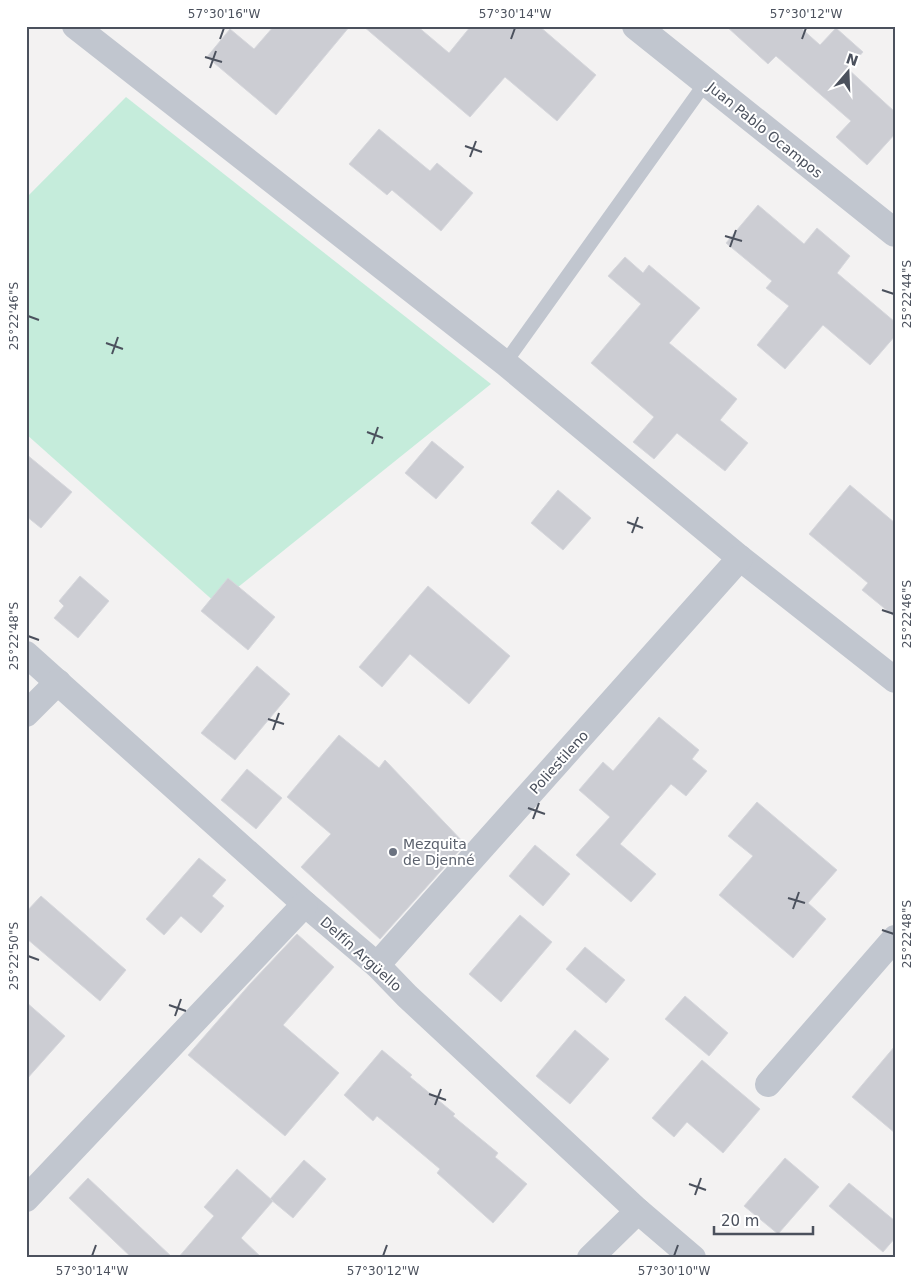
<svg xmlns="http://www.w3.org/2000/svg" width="921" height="1284" viewBox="0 0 921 1284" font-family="'DejaVu Sans',sans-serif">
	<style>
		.green { fill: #c5ecdb }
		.building { fill: #cccdd3; stroke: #d6d7dc }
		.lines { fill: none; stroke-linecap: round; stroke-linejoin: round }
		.service { stroke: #c1c6cf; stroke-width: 14 }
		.minor { stroke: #c1c6cf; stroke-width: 26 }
		.tertiary { stroke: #c1c6cf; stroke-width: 28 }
		.ticks { fill: none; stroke: #4b515d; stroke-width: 2 }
		.worship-dot { fill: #6b7280; stroke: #fff; stroke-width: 2 }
		.labels { text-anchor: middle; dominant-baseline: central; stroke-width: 4; stroke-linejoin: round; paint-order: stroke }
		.street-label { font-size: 14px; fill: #4b515d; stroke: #fff }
		.worship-label { font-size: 14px; fill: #5b616d; stroke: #fff; text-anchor: start }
		.neatline { fill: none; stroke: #4b515d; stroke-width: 2 }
		.ticks-label { font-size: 12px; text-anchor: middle; fill: #4b515d }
	</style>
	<rect width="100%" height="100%" fill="#f3f2f2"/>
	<!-- green -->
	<polygon class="green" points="126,97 491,384 217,604 26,434 26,198"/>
	<!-- building -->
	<g class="building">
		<polygon points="274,26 350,26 276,115 207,57 230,29 254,49"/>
		<polygon points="363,26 417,26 449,53 471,26 539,26 596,75 557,121 505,77 470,117"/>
		<polygon points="726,26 802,26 801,28 820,45 836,28 863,52 848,69 895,112 895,134 867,165 836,137 851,121 776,56 768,64"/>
		<polygon points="379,129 430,171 437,163 473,193 441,231 392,190 387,195 349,164"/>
		<polygon points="758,205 804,244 817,228 850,256 837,273 895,322 895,336 870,365 823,325 785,369 757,345 789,306 766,288 772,281 726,243"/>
		<polygon points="625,257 643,273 649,265 700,308 669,343 737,399 720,420 748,443 725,471 677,433 654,459 633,442 654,417 591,363 641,304 608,276"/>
		<polygon points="432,441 464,467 436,499 405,473"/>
		<polygon points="26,454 72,492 41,528 26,516"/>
		<polygon points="850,485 895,523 895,617 862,590 868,583 809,534"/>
		<polygon points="558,490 591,518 563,550 531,523"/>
		<polygon points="80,576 109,601 78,638 54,618 64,606 59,601"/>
		<polygon points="228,578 275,617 248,650 201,611"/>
		<polygon points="428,586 510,656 469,704 410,654 382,687 359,667"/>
		<polygon points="257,666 290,694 235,760 201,733"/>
		<polygon points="659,717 699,750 692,759 707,771 686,796 671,784 620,844 656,874 631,902 576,855 610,817 579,790 603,762 613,771"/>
		<polygon points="339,735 379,768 385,760 465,844 380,939 301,867 331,834 287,797"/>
		<polygon points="247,769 282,798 256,829 221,800"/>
		<polygon points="757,802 837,870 808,903 826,919 793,958 719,895 753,856 728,836"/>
		<polygon points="535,845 570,874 543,906 509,876"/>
		<polygon points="199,858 226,880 212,896 224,906 201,933 181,916 164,935 146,919"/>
		<polygon points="41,896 126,970 100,1001 26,938 26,912"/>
		<polygon points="520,915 552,942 501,1002 469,974"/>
		<polygon points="297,934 334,967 283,1025 339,1073 285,1136 188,1055 250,984"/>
		<polygon points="585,947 625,980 606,1003 566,969"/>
		<polygon points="685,996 728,1033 709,1056 665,1019"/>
		<polygon points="26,1002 65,1036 26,1080"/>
		<polygon points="575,1030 609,1059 570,1104 536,1076"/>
		<polygon points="895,1046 895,1133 852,1097"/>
		<polygon points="382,1050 412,1075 410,1077 455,1114 453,1116 498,1153 495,1157 527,1184 493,1223 437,1173 440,1169 377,1116 373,1121 344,1095"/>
		<polygon points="702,1060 760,1109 723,1153 687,1122 674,1137 652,1118"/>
		<polygon points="785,1158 819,1187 778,1234 744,1206"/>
		<polygon points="304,1160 326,1179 293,1218 270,1199"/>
		<polygon points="237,1169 273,1201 241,1238 262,1258 178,1258 214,1216 204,1207"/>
		<polygon points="88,1178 173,1258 132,1258 69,1198"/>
		<polygon points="849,1183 895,1221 895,1238 883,1252 829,1206"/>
	</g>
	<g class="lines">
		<!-- service -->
		<polyline class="service" points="505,363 706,82"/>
		<!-- minor -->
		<g class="minor">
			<polyline points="75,26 505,363 740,558 895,680"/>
			<polyline points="26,654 305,904 377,965 407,996 638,1211 693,1258"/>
			<polyline points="26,714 58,682"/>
			<polyline points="377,965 740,558"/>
			<polyline points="768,1084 895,938"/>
			<polyline points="26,1199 305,904"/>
			<polyline points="590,1258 638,1211"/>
		</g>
		<!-- tertiary -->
		<polyline class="tertiary" points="636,26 895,233"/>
	</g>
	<!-- ticks -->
	<path class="ticks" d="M220,39l4,-11M511,39l4,-11M802,39l4,-11M205,57l17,5M210,68l6,-17M465,146l17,6M470,157l6,-16M725,236l17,5M730,247l6,-17M882,290l12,4M28,316l11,4M106,343l17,6M112,354l6,-17M367,432l16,6M372,444l6,-17M627,522l16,6M632,533l6,-16M882,610l12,4M28,636l11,4M268,719l16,5M273,730l6,-17M528,808l17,6M533,819l6,-16M788,898l17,5M793,909l6,-17M882,930l12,4M28,956l11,4M169,1005l17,6M175,1016l6,-17M429,1094l17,6M435,1105l6,-16M689,1184l17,6M695,1195l6,-17M92,1256l4,-11M383,1256l4,-11M674,1256l4,-11"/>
	<!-- markers -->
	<circle class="worship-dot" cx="393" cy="852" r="5"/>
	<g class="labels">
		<!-- street labels -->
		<g class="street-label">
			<text transform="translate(765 130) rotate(39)">Juan Pablo Ocampos</text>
			<text transform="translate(559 762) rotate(-48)">Poliestileno</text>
			<text transform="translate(361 954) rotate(42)">Delfín Argüello</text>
		</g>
		<!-- worship labels -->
		<g class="worship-label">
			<text x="403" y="844">Mezquita<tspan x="403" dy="16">de Djenné</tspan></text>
		</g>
	</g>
	<!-- border -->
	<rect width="921" height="1284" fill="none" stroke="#ffffff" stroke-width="55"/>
	<!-- north arrow -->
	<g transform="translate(848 72) rotate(19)" stroke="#ffffff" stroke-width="4" paint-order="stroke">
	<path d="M0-4L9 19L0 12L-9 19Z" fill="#4b515d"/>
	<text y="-8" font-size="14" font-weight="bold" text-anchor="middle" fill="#4b515d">N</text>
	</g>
	<!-- scale -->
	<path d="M714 1226v8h99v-8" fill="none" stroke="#4b515d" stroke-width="2.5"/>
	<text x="721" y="1226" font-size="15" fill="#4b515d" stroke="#ffffff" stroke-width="4" paint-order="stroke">20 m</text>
	<rect x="28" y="28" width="866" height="1228" class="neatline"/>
	<g class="ticks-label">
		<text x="224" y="18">57°30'16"W</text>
		<text x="515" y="18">57°30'14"W</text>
		<text x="806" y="18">57°30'12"W</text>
		<text transform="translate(907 294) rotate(-90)" y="4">25°22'44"S</text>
		<text transform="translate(14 316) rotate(-90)" y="4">25°22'46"S</text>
		<text transform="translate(907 614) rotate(-90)" y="4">25°22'46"S</text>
		<text transform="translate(14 636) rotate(-90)" y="4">25°22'48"S</text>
		<text transform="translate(907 934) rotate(-90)" y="4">25°22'48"S</text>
		<text transform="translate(14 956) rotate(-90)" y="4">25°22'50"S</text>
		<text x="92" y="1275">57°30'14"W</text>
		<text x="383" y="1275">57°30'12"W</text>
		<text x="674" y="1275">57°30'10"W</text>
	</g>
</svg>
